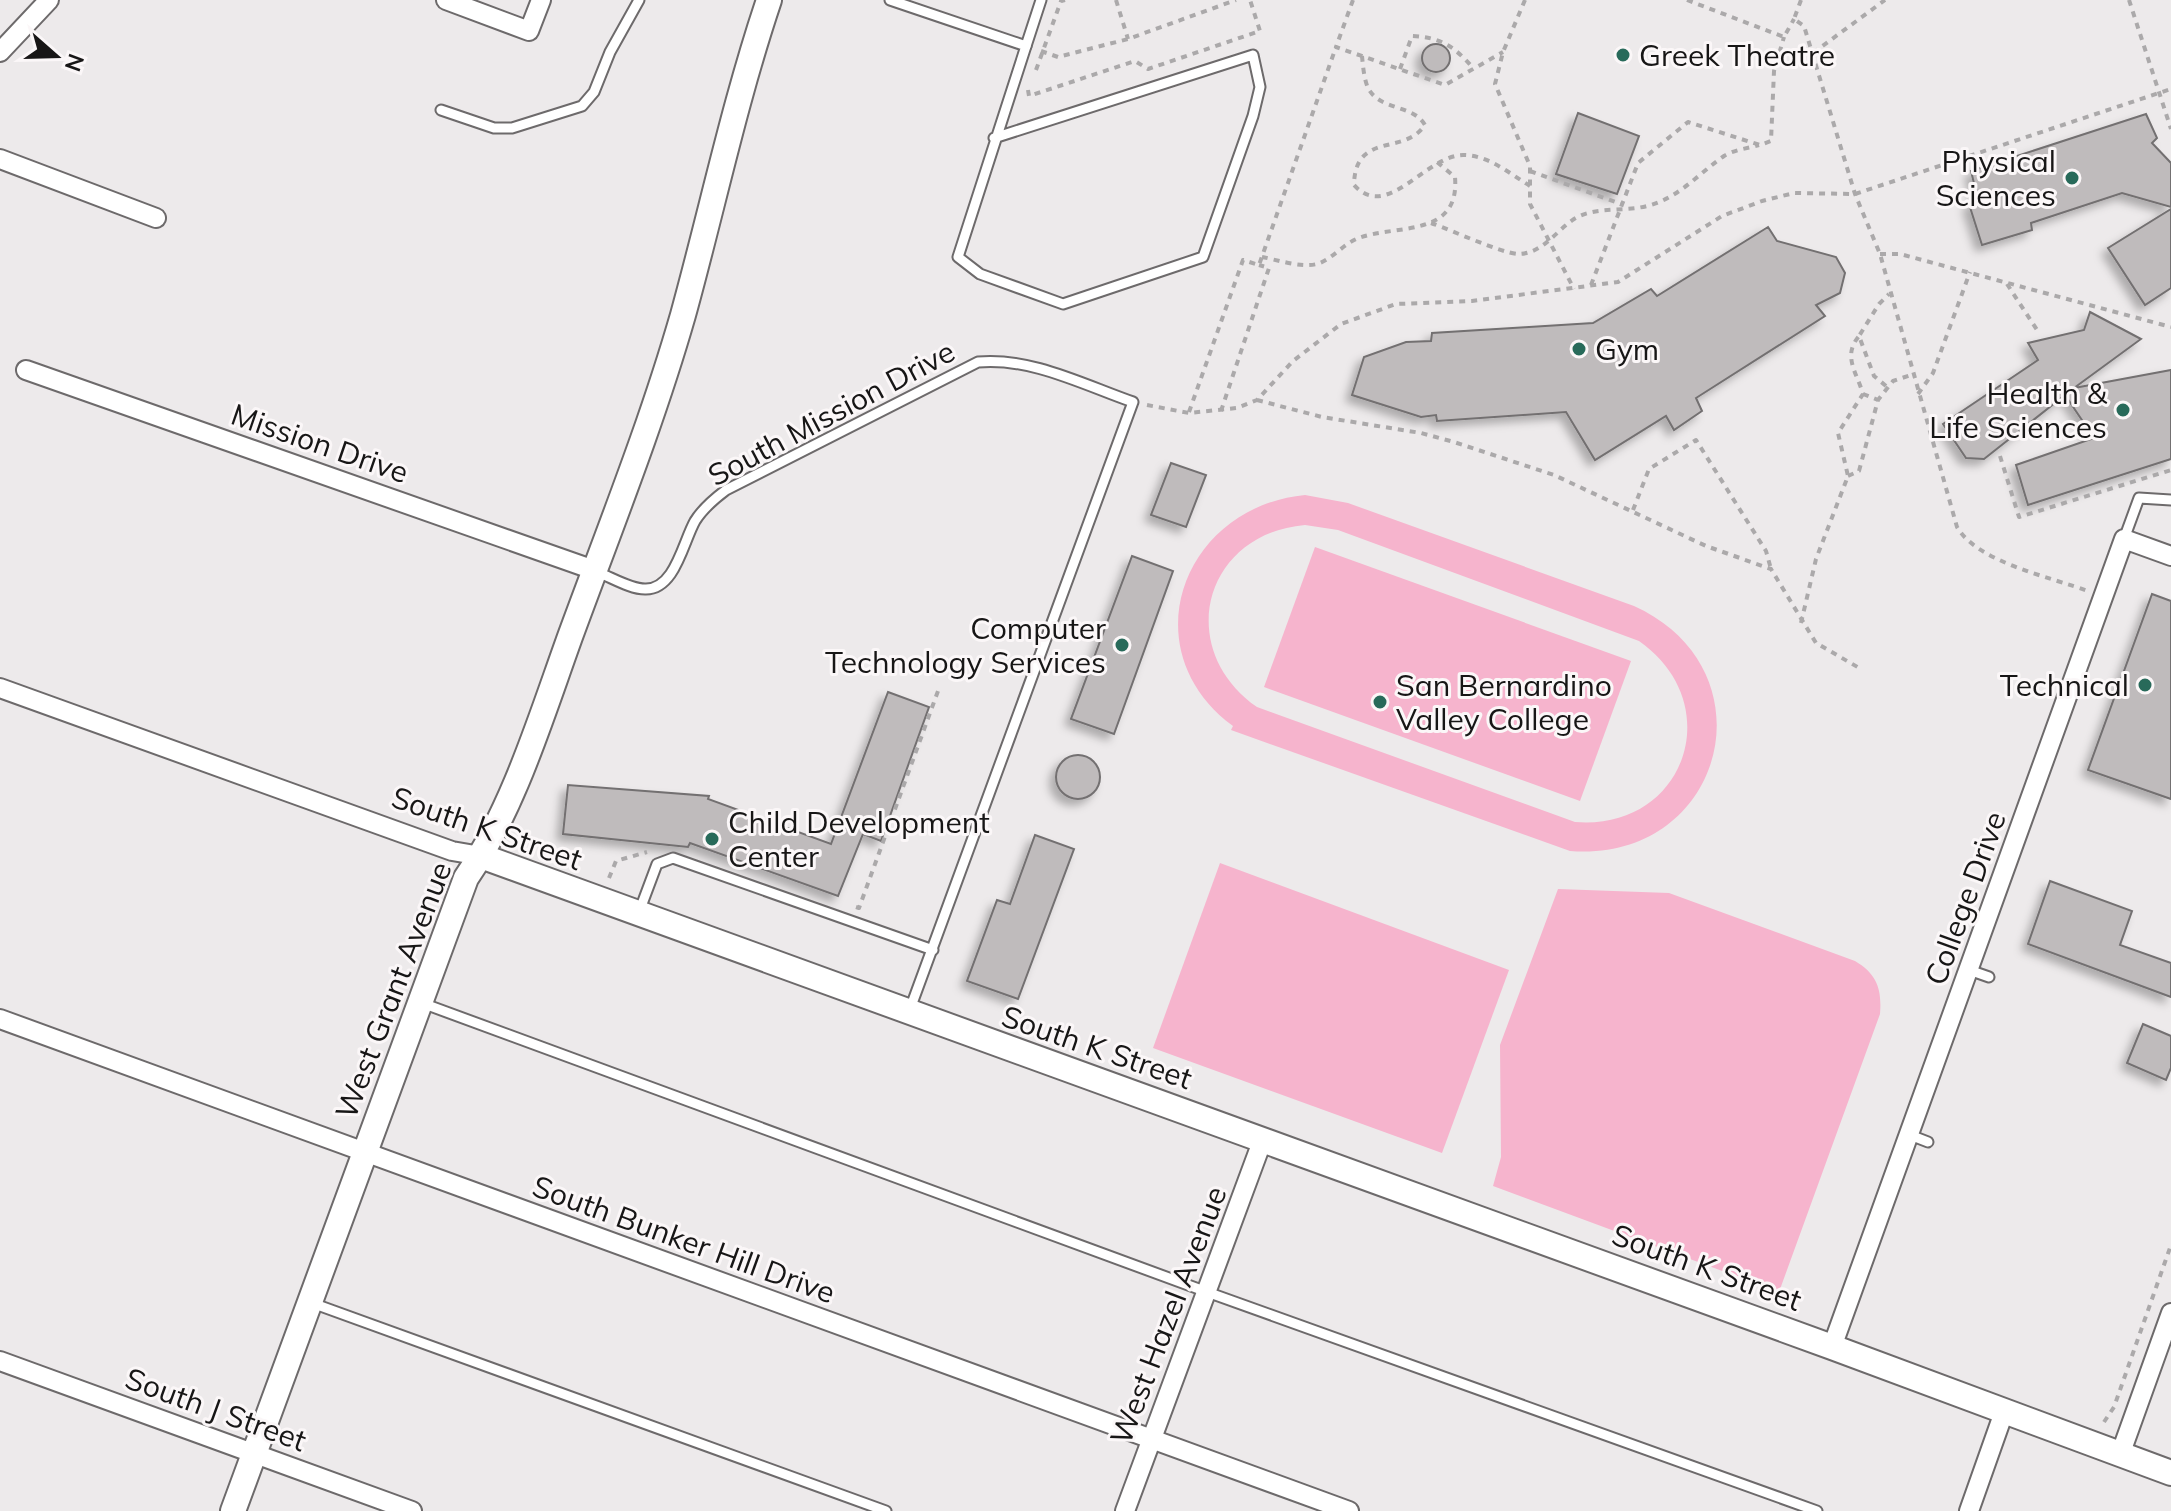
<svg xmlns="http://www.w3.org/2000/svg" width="2171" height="1511" viewBox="0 0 2171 1511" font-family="Mulish,sans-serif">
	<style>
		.green { fill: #f6b4cd; fill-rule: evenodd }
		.building { fill: #bfbbbc; stroke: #737071; stroke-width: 2; filter: url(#shadow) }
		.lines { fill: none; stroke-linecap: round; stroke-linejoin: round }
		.lane-casing { stroke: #6d6a6b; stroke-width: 13 }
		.street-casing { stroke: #6d6a6b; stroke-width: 22 }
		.secondary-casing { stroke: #6d6a6b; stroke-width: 28 }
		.path { stroke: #aba9aa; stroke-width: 4; stroke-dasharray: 6 6; stroke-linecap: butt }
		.lane { stroke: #fff; stroke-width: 9 }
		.street { stroke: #fff; stroke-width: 18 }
		.secondary { stroke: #fff; stroke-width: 24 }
		.poi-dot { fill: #286a5a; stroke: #fbf7f8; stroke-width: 3 }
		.labels { text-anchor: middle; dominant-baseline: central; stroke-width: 6; stroke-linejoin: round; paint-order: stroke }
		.poi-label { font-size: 30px; fill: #171616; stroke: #fbf7f8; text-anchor: start }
		.street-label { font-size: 30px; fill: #171616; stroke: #fbf7f8 }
	</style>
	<defs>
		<filter id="shadow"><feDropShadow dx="-6" dy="6" stdDeviation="4" flood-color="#0004"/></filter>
	</defs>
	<rect width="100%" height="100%" fill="#edeaeb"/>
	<!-- green -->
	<g class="green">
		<path d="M1305,495l43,8 286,103c141,64 90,257 -64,245l-339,-121 2,-4c-103,-76 -51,-219 72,-231zM1305,525l33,5 301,111c90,63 46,190 -64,181l-318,-115c-83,-58 -54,-173 48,-182z"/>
		<polygon points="1315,547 1631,661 1580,801 1264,687"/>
		<polygon points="1220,863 1509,970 1442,1153 1153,1048"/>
		<path d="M1558,889l111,4 186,68c22,13 27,28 25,53l-101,278 -286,-106 8,-29 -1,-112z"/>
	</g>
	<!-- building -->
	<g class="building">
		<circle cx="1436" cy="58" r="14"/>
		<polygon points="1578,113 1639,136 1617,194 1556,174"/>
		<polygon points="2146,114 2157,138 2152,143 2171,163 2171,207 2122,193 2031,223 2032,230 1982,245 1969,204 1978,200 1971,171"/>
		<polygon points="2171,209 2171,288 2145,305 2108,248"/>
		<polygon points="1768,227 1777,241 1836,257 1845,273 1840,293 1816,305 1825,316 1696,398 1702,411 1674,430 1666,416 1595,460 1566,412 1437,421 1436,415 1421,417 1352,395 1364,357 1406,342 1431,341 1432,333 1593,323 1651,289 1657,296"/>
		<polygon points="2090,312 2141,339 2074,388 2171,370 2171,459 2028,505 2016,465 2094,438 2065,395 1984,459 1966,458 1943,424 2038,360 2028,343 2084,330"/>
		<polygon points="1171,463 1206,475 1186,527 1151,515"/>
		<polygon points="1132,556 1173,571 1114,734 1071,719"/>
		<polygon points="2152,594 2171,601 2171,799 2088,770"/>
		<polygon points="888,692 929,707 881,841 863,834 838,896 690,843 688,847 563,834 568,785 709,796 708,799 831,844"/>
		<circle cx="1078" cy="777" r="22"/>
		<polygon points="1035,835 1074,849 1018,999 967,981 997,900 1010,904"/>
		<polygon points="2050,881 2132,911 2120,945 2171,963 2171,997 2028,944"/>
		<polygon points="2143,1024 2171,1036 2171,1068 2166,1080 2127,1063"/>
	</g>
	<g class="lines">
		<!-- lane casing -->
		<g class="lane-casing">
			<g id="lane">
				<polyline points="890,0 1026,46 958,257 980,274 1063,304 1203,257 1253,116 1260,87 1253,55 994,138"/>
				<polyline points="1026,46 1041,0"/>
				<polyline points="441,110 494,128 512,128 582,106 594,92 610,52 639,0"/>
				<polyline points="2124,539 2139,498 2171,500"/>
				<path d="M597,572c14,5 33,17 48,17 30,1 38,-47 50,-68 8,-13 19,-22 31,-31l252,-128c53,-5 106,23 155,40l-223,607"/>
				<polyline points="639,912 657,864 673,858 933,950"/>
				<polyline points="1969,970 1989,977"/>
				<polyline points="422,1003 1207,1292 1817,1511"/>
				<polyline points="1910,1135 1928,1142"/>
				<polyline points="312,1303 886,1511"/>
			</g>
		</g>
		<!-- street casing -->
		<g class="street-casing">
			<g id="street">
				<polyline points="446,0 529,31 541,0"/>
				<polyline points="0,52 49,0"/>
				<polyline points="0,159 156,218"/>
				<polyline points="26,370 594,570"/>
				<polyline points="0,688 452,851 481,856"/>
				<polyline points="0,1019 1349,1511"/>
				<polyline points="1832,1347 2124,539 2171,556"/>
				<polyline points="0,1361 412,1511"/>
				<polyline points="2120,1455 2171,1313"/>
				<polyline points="1125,1511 1263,1139"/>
				<polyline points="1969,1511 2004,1412"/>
			</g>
		</g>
		<!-- secondary casing -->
		<g class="secondary-casing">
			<g id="secondary">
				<polyline points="481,856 1832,1347 2171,1473"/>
				<path d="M233,1511l233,-633c48,-70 76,-164 105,-244 39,-106 81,-211 112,-319 29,-105 51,-211 86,-315"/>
			</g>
		</g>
		<!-- path -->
		<g class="path">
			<polyline points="1116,0 1128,39"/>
			<polyline points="1353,0 1336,47 1445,85 1503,52"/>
			<polyline points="1525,0 1503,52 1495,84 1530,166 1530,204 1574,289"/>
			<polyline points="1687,0 1784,37 1794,19"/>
			<path d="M1801,0l-7,19 10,7 51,168 25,60 77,273c20,35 93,50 131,64"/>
			<polyline points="2129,0 2171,129"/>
			<polyline points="1041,51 1058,57 1128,39 1236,0"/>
			<polyline points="1813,53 1885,0"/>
			<path d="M1362,56c1,10 2,23 6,32 12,23 45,16 57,37 -21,31 -70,6 -71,60 33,37 71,-29 109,-30 25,0 46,18 67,31"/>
			<path d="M1400,69l12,-33c29,1 43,11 62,33"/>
			<polyline points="1036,70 1061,1 1065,0"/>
			<polyline points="1028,90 1029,96 1135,61 1148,69 1260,31 1250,0"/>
			<polyline points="1530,171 1621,204"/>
			<path d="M1431,223c20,7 70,30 87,31 24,0 38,-23 56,-35 21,-13 50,-7 73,-13 32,-8 51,-32 77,-50 9,-6 25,-8 35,-11"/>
			<polyline points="1880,254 1900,254 2171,327"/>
			<path d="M1262,257c16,3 39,11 55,7 16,-5 27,-21 42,-26 38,-14 101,0 96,-61l-18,-15"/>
			<polyline points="2007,284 2039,333"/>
			<polyline points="1591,285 1638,163 1688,122 1760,145 1771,141 1774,71 1784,37"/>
			<polyline points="1886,386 1874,376 1859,336 1879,304 1889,294"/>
			<polyline points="1863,394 1878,400"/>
			<polyline points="1918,394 1933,373 1970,272"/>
			<polyline points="1257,400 1322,417 1421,433 1454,442 1554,475 1706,546 1771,569 1816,643 1861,669"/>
			<polyline points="1147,405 1189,413 1237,408 1257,400 1293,361 1341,324 1396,304 1472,301 1618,282 1722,216 1762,201 1794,193 1855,194 2171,89"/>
			<polyline points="1221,411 1269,268 1259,265"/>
			<polyline points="1189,412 1243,260 1259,265 1336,47"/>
			<polyline points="2000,456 2019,517 2171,470"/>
			<polyline points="1848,476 1859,471 1878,400 1893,381 1914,374"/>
			<polyline points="1633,510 1649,469 1696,440 1766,551 1771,569"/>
			<path d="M1801,623l15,-64 32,-83 -10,-43 25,-39c-6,-21 -21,-38 -4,-58"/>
			<polyline points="609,878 616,861 647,852"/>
			<polyline points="856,907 859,908 938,691"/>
			<polyline points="2104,1422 2114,1407 2171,1245"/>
		</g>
		<!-- lane -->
		<use href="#lane" class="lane"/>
		<!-- street -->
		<use href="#street" class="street"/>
		<!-- secondary -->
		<use href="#secondary" class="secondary"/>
	</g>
	<!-- markers -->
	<g class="poi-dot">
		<circle cx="1623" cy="55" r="8"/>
		<circle cx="2072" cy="178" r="8"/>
		<circle cx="1579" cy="349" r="8"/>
		<circle cx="2123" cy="410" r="8"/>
		<circle cx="1122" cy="645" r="8"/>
		<circle cx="2145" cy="685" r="8"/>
		<circle cx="1380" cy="702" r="8"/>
		<circle cx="712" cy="839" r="8"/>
	</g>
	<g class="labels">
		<!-- poi labels -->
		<g class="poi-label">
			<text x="1639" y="55">Greek Theatre</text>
			<text x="2056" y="161" text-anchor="end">Physical<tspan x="2056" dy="34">Sciences</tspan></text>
			<text x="1595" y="349">Gym</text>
			<text x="2107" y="393" text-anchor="end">Health &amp;<tspan x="2107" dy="34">Life Sciences</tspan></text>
			<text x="1106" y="628" text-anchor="end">Computer<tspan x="1106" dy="34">Technology Services</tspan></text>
			<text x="1396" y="685">San Bernardino<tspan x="1396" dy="34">Valley College</tspan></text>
			<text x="2129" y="685" text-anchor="end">Technical</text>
			<text x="728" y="822">Child Development<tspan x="728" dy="34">Center</tspan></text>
		</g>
		<!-- street labels -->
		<g class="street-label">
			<text transform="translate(831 413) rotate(-28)">South Mission Drive</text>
			<text transform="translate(320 443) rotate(19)">Mission Drive</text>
			<text transform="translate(487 828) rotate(19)">South K Street</text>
			<text transform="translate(1965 898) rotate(-70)">College Drive</text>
			<text transform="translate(393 990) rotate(-69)">West Grant Avenue</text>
			<text transform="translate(1097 1047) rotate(19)">South K Street</text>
			<text transform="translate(684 1239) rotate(20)">South Bunker Hill Drive</text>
			<text transform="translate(1707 1267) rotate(20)">South K Street</text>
			<text transform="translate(1168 1315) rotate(-69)">West Hazel Avenue</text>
			<text transform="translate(216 1409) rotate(20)">South J Street</text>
		</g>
	</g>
	<!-- north arrow -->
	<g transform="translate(56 56) rotate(110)" stroke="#fbf7f8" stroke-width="6" paint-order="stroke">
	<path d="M0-6L14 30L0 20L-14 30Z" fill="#171616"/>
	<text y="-12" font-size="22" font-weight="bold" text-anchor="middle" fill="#171616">N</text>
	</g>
</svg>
